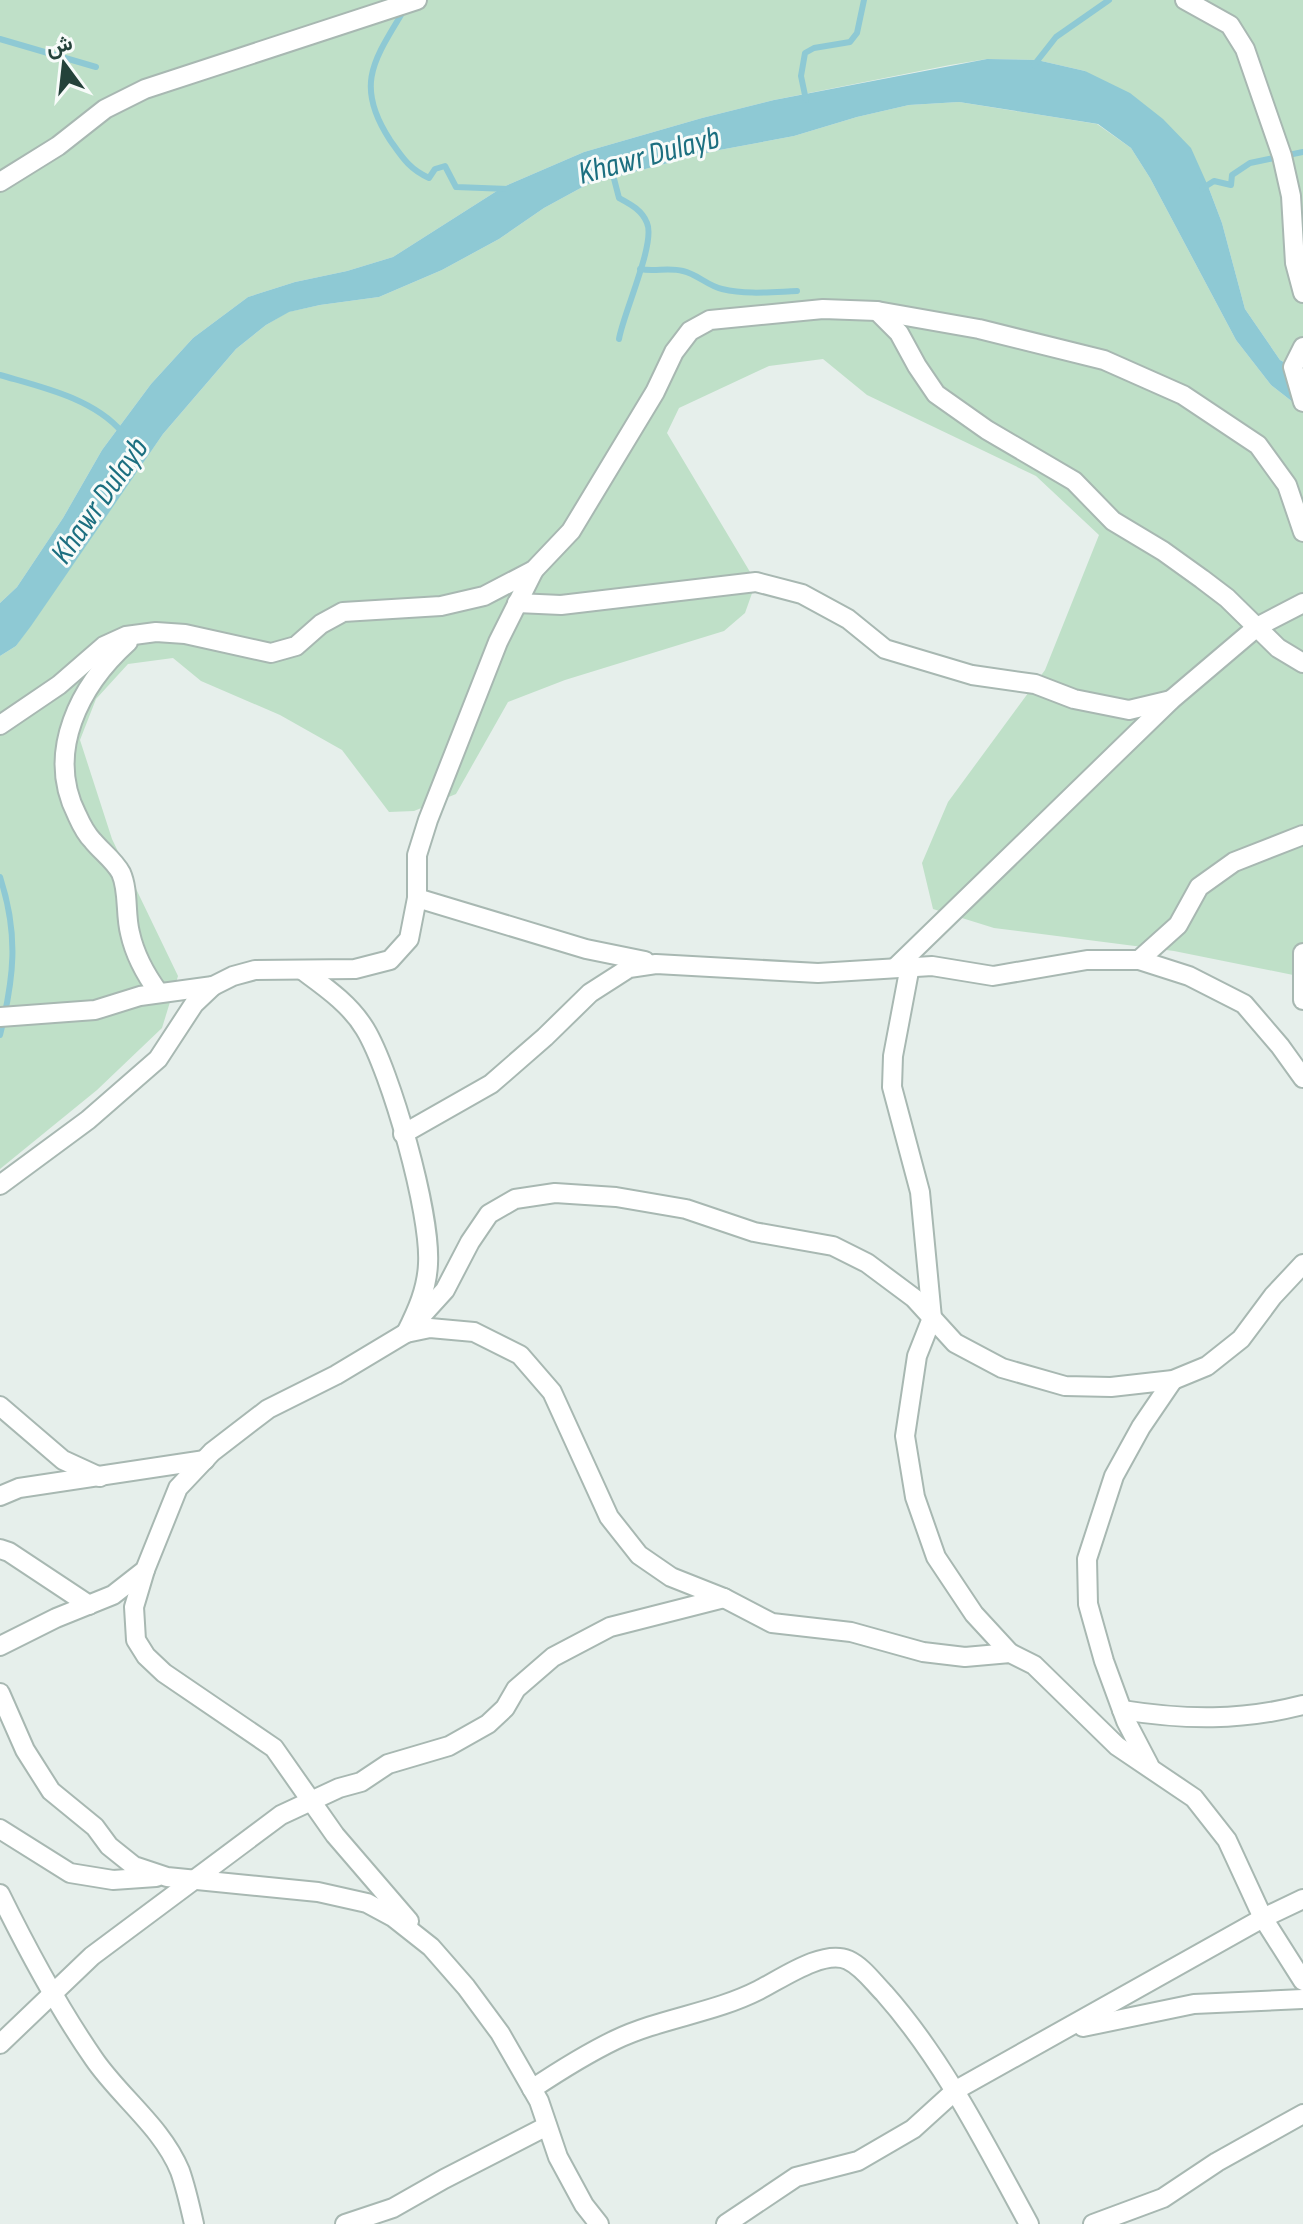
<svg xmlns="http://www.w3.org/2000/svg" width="1303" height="2224" viewBox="0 0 1303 2224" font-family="'Sofia Sans Condensed',Vazirmatn,sans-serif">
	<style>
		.green { fill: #bfe0c8 }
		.water { fill: #8ec9d4 }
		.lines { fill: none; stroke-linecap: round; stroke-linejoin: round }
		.stream { stroke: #8ec9d4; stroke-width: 6 }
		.minor-casing { stroke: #a8b8b2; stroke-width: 22 }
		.minor { stroke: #fff; stroke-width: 18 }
		.labels { text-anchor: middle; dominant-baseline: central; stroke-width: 6; stroke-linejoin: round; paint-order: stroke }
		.water-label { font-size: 32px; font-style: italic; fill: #1c6f80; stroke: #f7fbf9 }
	</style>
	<rect width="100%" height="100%" fill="#e6efeb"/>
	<!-- green -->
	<g class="green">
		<polygon points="0,0 1303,0 1303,373 1280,360 1245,309 1222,223 1208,186 1085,71 1037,60 987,59 950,65 774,100 702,118 584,152 503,187 393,257 347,271 295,282 248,297 193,338 151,384 102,450 63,518 17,587 0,603"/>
		<polygon points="959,102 1097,124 1131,148 1150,178 1236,340 1271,385 1303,410 1303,977 1174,951 994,928 933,909 922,863 948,802 1045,670 1099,535 1036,476 867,395 823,359 769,366 679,408 667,433 756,582 745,613 724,631 565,680 508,702 456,794 414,811 389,812 342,750 280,715 201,681 173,658 128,664 96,699 80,740 112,839 178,976 162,1028 97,1090 0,1169 0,656 16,646 163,434 236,349 266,325 288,312 320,305 379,297 442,270 499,239 544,208 588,184 714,151 794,136 857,117 909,105"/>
	</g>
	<!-- water -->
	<polygon class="water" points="987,59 1037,60 1085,71 1130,93 1163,119 1191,148 1208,186 1222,223 1245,309 1280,360 1303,373 1303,410 1271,385 1236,340 1150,178 1131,148 1098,124 959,102 909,105 857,117 794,136 714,151 588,184 544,208 499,239 442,270 379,297 320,305 289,312 266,325 236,349 163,434 31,626 16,646 0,656 0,603 17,587 63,518 102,450 151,384 193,338 248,297 295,282 347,271 393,257 503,187 584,152 702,118 774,100"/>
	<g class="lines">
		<!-- stream -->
		<g class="stream">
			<path d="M404,10c-30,50 -50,75 -14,130 12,17 19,29 39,38l6,-9 10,-3 11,21 52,2"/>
			<polyline points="0,39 96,67"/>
			<polyline points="1034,65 1056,37 1109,0"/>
			<polyline points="806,100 801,76 805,53 814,48 850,42 857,33 864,0"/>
			<path d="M612,171l7,27c11,6 23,12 28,25 9,20 -24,91 -28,116"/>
			<polyline points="1203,188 1214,181 1231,185 1232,175 1250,163 1303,152"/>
			<path d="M640,269c15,3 28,-2 43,2 14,3 25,15 39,18 25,6 50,3 75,2"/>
			<path d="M0,375c41,12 93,23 122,57"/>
			<path d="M0,877c19,58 14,101 0,158"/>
		</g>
		<!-- minor casing -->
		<g class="minor-casing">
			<g id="minor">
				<polyline points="1185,0 1230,25 1245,49 1282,156 1291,196 1295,263 1303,293"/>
				<polyline points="0,182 58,146 105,109 145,89 417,0"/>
				<polyline points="877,311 899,333 917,366 936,394 987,430 1074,481 1113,521 1163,551 1202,579 1227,598 1278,648 1303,663"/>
				<polyline points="1303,347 1293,367 1303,402"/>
				<polyline points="517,603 561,605 756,582 802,594 848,619 885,649 972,675 1035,684 1074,699 1129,710 1171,700"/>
				<path d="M128,642c-48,43 -83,110 -51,173 4,9 9,19 16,26 9,11 21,19 28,32 8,18 4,41 9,60 5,23 15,41 29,60"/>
				<polyline points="0,725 59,685 104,646 126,636 156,632 185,634 271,653 296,646 321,624 343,612 441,606 484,596 534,570 571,531 655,392 674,352 690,331 710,320 823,309 877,311 979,329 1104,360 1183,395 1258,445 1287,485 1303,532"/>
				<polyline points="417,898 586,949 645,961"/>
				<polyline points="1303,953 1303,1000"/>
				<polyline points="1139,960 1178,925 1199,887 1234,862 1303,835"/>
				<polyline points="910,966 893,1056 892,1087 920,1192 932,1318 917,1356 905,1436 915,1497 936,1557 974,1614 1010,1653"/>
				<polyline points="896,967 1171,700 1257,627 1303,603"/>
				<path d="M302,970c23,17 48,34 63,59 26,43 66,184 63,235 -1,25 -11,47 -22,69l24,-5 44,4 46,23 32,37 57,125 30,38 32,22 53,21 48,25 79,9 72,20 42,5 45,-4 24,12 83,81 77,52 33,42 36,78 40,63"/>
				<polyline points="0,1017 95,1010 140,996 213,986 233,976 255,970 355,969 390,960 409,939 417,898 417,855 428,820 498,642 534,570"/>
				<polyline points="403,1134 491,1084 545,1037 590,993 629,968 656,964 818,973 932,966 993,976 1087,960 1139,960 1189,976 1244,1004 1280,1046 1303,1078"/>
				<polyline points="0,1185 88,1120 158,1059 194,1004 213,986"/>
				<polyline points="0,1406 63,1460 100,1477"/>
				<polyline points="0,1496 19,1488 205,1460"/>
				<polyline points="0,1549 9,1552 89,1605"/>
				<polyline points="145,1570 134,1607 136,1640 146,1656 164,1673 274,1748 335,1835 409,1921"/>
				<polyline points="0,1646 56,1618 113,1595 145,1570 178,1488 212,1452 268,1409 336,1375 406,1333 445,1290 470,1242 489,1214 515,1199 555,1193 616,1197 686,1209 754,1232 833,1246 867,1263 914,1298 955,1343 1002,1368 1065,1386 1111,1387 1173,1380 1207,1366 1241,1339 1273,1296 1303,1264"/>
				<polyline points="0,1693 25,1750 51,1791 95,1827 109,1846 134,1866 167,1877 318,1892 367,1903 393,1917 431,1947 466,1987 500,2033 539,2101 558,2157 584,2205 599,2224"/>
				<path d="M1122,1710c63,10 119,11 181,-5"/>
				<polyline points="1149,1765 1126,1721 1104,1661 1088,1604 1087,1559 1114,1476 1141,1427 1173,1380"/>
				<polyline points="0,1829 70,1873 113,1880 156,1877"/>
				<path d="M0,1894c28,57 58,113 94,165 26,38 68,68 86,112 6,17 10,35 14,53"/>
				<polyline points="1083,2027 1194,2004 1303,1999"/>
				<polyline points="0,2044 92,1956 281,1815 339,1788 361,1782 388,1764 449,1746 488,1724 505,1708 516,1689 553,1657 610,1627 724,1598"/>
				<path d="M532,2089c27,-18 54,-35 83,-49 46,-22 99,-27 144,-50 22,-11 64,-41 89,-30 15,7 25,22 36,33 61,69 101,151 145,231"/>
				<polyline points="345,2224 393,2208 444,2179 547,2126"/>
				<polyline points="726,2224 796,2177 858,2161 913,2129 956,2090 1263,1918 1303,1899"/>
				<polyline points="1093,2224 1163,2198 1217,2162 1303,2114"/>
			</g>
		</g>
		<!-- minor -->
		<use href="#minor" class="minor"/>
	</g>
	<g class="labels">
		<!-- water labels -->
		<g class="water-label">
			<text transform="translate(649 156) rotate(-15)">Khawr Dulayb</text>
			<text transform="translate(100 501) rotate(-55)">Khawr Dulayb</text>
		</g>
	</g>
	<!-- north arrow -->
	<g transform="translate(64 64) rotate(345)" stroke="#f7fbf9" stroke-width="6" paint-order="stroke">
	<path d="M0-6L14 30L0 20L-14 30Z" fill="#24423a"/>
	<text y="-12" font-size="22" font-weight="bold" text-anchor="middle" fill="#24423a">ش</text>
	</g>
</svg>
